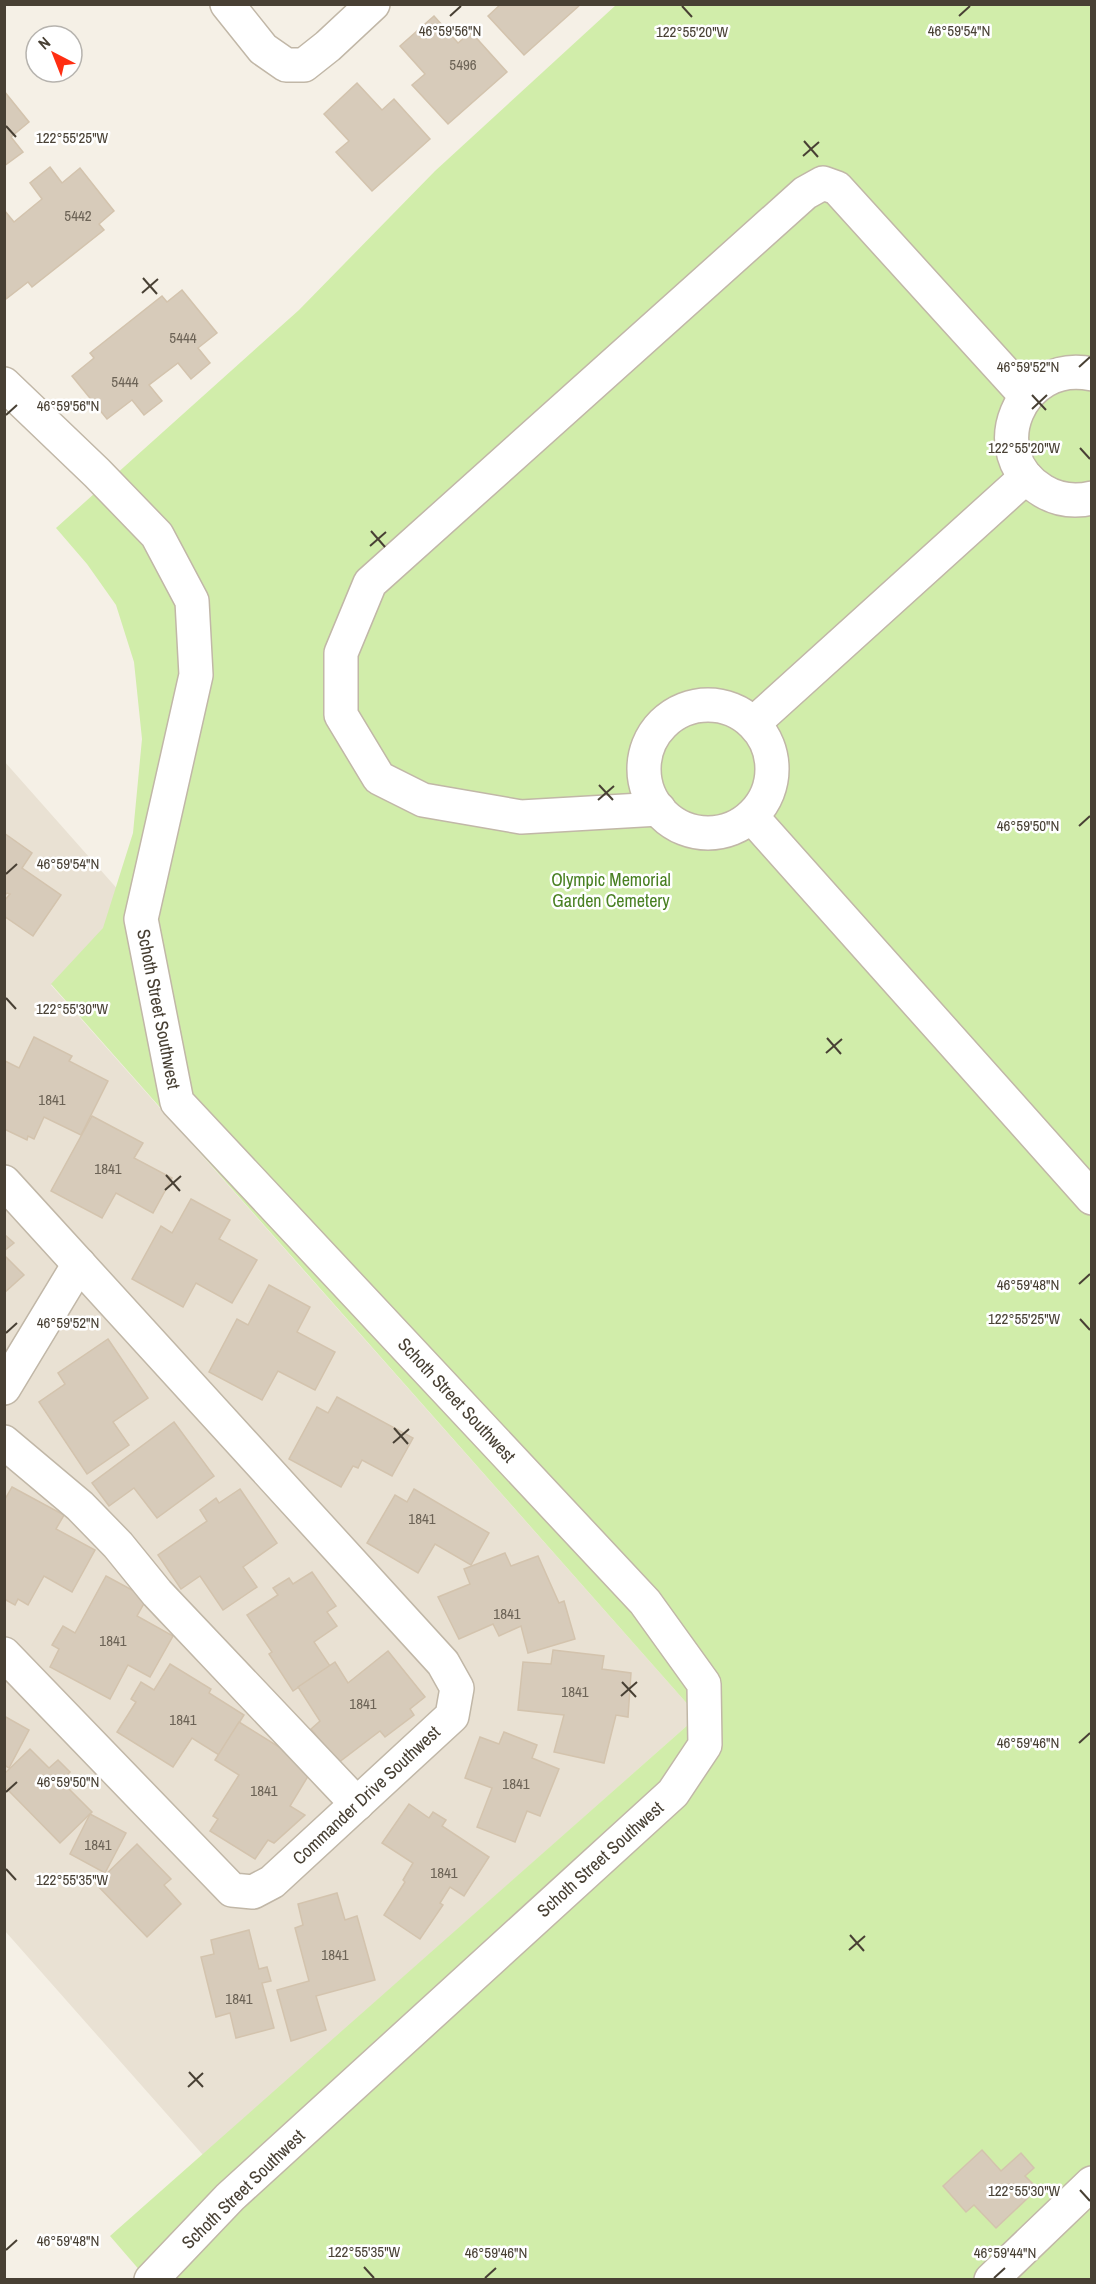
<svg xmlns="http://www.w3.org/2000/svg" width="1096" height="2284" viewBox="0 0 1096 2284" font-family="'Archivo Narrow',sans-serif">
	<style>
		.residential { fill: #e9e1d3 }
		.green { fill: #d1edaa }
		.building { fill: #d7cbba; stroke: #d3c3ad; stroke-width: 1.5 }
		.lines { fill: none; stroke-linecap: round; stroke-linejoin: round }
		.minor-casing { stroke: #c1b7a7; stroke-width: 36 }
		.minor { stroke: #fff; stroke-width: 33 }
		.ticks { fill: none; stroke: #484034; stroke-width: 2 }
		.labels { text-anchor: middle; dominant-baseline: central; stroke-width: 5; stroke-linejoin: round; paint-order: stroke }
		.number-label { font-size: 15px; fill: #6c6356 }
		.park-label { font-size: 18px; fill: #498022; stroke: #fff }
		.street-label { font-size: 18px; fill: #484034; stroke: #fff }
		.ticks-label { font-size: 15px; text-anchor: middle; fill: #484034; stroke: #fff; stroke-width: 5; stroke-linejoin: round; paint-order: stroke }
	</style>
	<rect width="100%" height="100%" fill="#f5f0e6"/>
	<!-- residential -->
	<polygon class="residential" points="4,761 136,910 51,985 698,1716 203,2155 5,1931"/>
	<!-- green -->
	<polygon class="green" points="616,5 1091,5 1091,2279 148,2280 110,2236 698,1716 51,984 103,928 133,833 142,739 134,662 116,605 87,564 56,528 299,310 435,171"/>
	<!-- building -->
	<g class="building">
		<polygon points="501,4 581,4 524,55 488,16"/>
		<polygon points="434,16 458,43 471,32 507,72 448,124 412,85 425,74 400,46"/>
		<polygon points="357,83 382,110 394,99 430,139 372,191 336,152 349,141 324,114"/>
		<polygon points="4,91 29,122 11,137 23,152 4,166"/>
		<polygon points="50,167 62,183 80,168 114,211 99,224 104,230 32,287 28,282 6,299 4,210 14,222 42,199 30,183"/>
		<polygon points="182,290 217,333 198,348 210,363 191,379 178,363 149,385 162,401 144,415 132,400 107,419 72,376 94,358 90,353 162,296 167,302"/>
		<polygon points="4,833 32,853 22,868 61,895 33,936 4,916 4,901 10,894 7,893 4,896"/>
		<polygon points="34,1037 72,1056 69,1061 108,1081 81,1135 44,1117 34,1139 28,1136 27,1140 4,1129 4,1062 5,1061 19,1068"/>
		<polygon points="92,1116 143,1143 134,1158 172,1178 153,1213 116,1193 102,1218 51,1191"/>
		<polygon points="191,1199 230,1220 219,1239 257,1260 232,1303 196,1283 183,1307 132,1279 161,1226 172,1233"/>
		<polygon points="4,1234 14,1243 4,1251"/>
		<polygon points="4,1255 24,1275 4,1293"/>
		<polygon points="269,1285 310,1307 297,1332 335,1352 315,1390 278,1371 262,1400 209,1372 237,1319 248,1325"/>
		<polygon points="108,1339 148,1398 113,1422 129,1445 87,1474 39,1402 65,1384 58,1373"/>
		<polygon points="337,1397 413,1438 392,1476 362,1460 358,1468 353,1466 341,1487 289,1459 317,1407 328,1413"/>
		<polygon points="174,1422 214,1476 157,1518 134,1488 109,1506 92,1483"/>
		<polygon points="12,1487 64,1515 56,1529 95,1550 72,1592 44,1576 28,1605 18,1599 15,1605 4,1599 4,1501"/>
		<polygon points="240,1489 277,1543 243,1567 257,1587 223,1610 200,1576 181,1589 158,1555 207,1521 200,1510 216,1498 219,1503"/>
		<polygon points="414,1489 489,1533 471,1565 435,1544 418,1573 367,1543 395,1495 407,1502"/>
		<polygon points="505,1553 511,1566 538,1556 559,1603 564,1601 575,1639 528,1653 521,1626 499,1636 493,1624 459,1639 438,1597 470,1584 464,1569"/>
		<polygon points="312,1572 336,1606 327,1612 337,1626 314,1642 330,1666 293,1691 269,1654 272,1652 247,1615 278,1595 273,1588 289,1578 293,1584"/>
		<polygon points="106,1576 147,1598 137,1616 173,1636 150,1677 128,1665 110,1699 50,1667 59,1649 52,1645 63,1626 75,1633"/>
		<polygon points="553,1650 604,1656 602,1669 631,1673 628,1717 616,1715 604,1763 554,1752 564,1715 518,1710 523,1662 551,1664"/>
		<polygon points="388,1651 425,1697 410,1709 414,1715 385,1737 380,1731 338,1763 311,1729 320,1721 298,1687 335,1662 348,1683"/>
		<polygon points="170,1664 211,1689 209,1693 244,1715 219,1755 192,1738 173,1767 117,1732 136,1702 131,1699 141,1682 154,1690"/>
		<polygon points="4,1716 29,1730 9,1768 4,1765"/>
		<polygon points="239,1722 313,1768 290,1806 305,1815 274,1843 268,1840 255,1859 210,1831 218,1819 213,1816 239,1775 215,1760"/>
		<polygon points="504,1732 537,1745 532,1758 559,1769 540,1816 527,1811 515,1842 477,1827 492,1788 465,1778 480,1737 499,1744"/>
		<polygon points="30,1749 49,1768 58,1760 70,1772 61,1781 92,1812 60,1843 4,1786 4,1774"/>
		<polygon points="409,1804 429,1818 433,1812 446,1820 442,1826 489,1857 464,1896 450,1887 440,1903 443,1905 420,1939 384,1915 405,1882 403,1880 413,1863 382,1843"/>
		<polygon points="90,1814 126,1833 105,1873 70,1854"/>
		<polygon points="137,1844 171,1879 164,1885 181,1904 147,1937 96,1884"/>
		<polygon points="337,1893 345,1920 357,1916 375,1980 316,1996 326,2030 291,2041 277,1990 309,1981 295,1928 303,1925 298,1904"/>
		<polygon points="249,1930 259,1969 267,1967 271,1981 262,1983 274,2028 236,2038 230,2013 216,2017 201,1957 214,1954 211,1940"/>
		<polygon points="982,2150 1001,2171 1021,2153 1034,2168 1025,2176 1033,2184 1026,2190 1031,2195 996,2228 974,2205 966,2212 943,2186"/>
	</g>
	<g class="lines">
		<!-- minor casing -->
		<g class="minor-casing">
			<g id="minor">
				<polyline points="227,4 263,49 286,65 304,65 328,46 373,4"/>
				<path d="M1092,374c-72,-16 -112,80 -49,117 15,9 32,11 49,7"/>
				<polyline points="4,384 97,473 157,535 192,601 196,675 141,919 177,1102 645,1602 704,1684 705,1745 673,1793 230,2197 151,2280"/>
				<circle cx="708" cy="769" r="64"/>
				<polyline points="754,723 1026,477"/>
				<polyline points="659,809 521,817 423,800 379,778 341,715 341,653 370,583 805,193 823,183 837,188 1026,396"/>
				<polyline points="752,817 1092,1198"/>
				<polyline points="4,1182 443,1663 457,1688 452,1716 272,1882 253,1892 232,1890 4,1654"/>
				<polyline points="4,1388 79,1264"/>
				<polyline points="4,1442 80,1506 118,1545 157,1593 357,1804"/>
				<polyline points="991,2280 1092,2183"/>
			</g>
		</g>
		<!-- minor -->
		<use href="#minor" class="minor"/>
	</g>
	<!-- ticks -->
	<path class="ticks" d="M682,6l10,11M450,16l11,-10M959,16l11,-10M6,126l10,11M804,141l14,16M803,156l16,-14M143,278l14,16M142,293l16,-14M1079,367l11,-10M1032,395l14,15M1032,409l15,-14M6,415l11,-10M1080,448l10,11M371,531l14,16M370,546l16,-14M599,785l14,15M598,800l16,-14M1079,826l11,-10M6,874l11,-10M6,998l10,11M827,1038l14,16M826,1053l16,-14M166,1175l14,16M165,1190l16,-14M1079,1284l11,-10M1080,1319l10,11M6,1333l11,-10M394,1428l14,16M393,1443l16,-14M622,1682l14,15M621,1696l16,-14M1079,1743l11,-10M6,1792l11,-10M6,1869l10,11M850,1935l14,16M849,1950l16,-14M189,2072l14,15M188,2087l15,-14M1080,2190l10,11M6,2250l11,-10M364,2267l10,11M485,2278l11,-10M994,2278l11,-10"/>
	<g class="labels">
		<!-- number labels -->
		<g class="number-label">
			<text x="463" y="64">5496</text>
			<text x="78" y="215">5442</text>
			<text x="183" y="337">5444</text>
			<text x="125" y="381">5444</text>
			<text x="52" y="1099">1841</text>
			<text x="108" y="1168">1841</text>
			<text x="422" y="1518">1841</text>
			<text x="507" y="1613">1841</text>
			<text x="113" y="1640">1841</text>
			<text x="575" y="1691">1841</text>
			<text x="363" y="1703">1841</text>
			<text x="183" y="1719">1841</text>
			<text x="516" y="1783">1841</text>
			<text x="264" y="1790">1841</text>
			<text x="98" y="1844">1841</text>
			<text x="444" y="1872">1841</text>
			<text x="335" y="1954">1841</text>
			<text x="239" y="1998">1841</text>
		</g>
		<!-- park labels -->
		<g class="park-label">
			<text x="611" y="879">Olympic Memorial<tspan x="611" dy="21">Garden Cemetery</tspan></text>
		</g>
		<!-- street labels -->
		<g class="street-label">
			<text transform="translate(159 1009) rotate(79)">Schoth Street Southwest</text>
			<text transform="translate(457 1400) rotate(47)">Schoth Street Southwest</text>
			<text transform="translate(366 1795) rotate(-43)">Commander Drive Southwest</text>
			<text transform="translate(600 1859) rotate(-42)">Schoth Street Southwest</text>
			<text transform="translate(243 2189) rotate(-44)">Schoth Street Southwest</text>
		</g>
	</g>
	<g class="ticks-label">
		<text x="450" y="36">46°59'56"N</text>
		<text x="959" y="36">46°59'54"N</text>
		<text x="692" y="37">122°55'20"W</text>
		<text x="72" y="143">122°55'25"W</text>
		<text x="1028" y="372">46°59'52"N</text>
		<text x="68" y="411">46°59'56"N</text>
		<text x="1024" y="453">122°55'20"W</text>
		<text x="1028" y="831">46°59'50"N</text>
		<text x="68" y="869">46°59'54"N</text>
		<text x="72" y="1014">122°55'30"W</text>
		<text x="1028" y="1290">46°59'48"N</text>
		<text x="1024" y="1324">122°55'25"W</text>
		<text x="68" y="1328">46°59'52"N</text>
		<text x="1028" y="1748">46°59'46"N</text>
		<text x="68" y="1787">46°59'50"N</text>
		<text x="72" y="1885">122°55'35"W</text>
		<text x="1024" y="2196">122°55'30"W</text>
		<text x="68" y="2246">46°59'48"N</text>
		<text x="364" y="2257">122°55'35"W</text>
		<text x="496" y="2258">46°59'46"N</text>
		<text x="1005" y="2258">46°59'44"N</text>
	</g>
	<!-- border -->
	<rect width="1096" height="2284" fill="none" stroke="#484034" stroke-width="12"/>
	<!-- north arrow -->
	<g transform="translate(54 54) rotate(318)"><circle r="28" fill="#ffffff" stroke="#b6b3ae" stroke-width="1.5"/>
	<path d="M0-4.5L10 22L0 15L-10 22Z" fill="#ff2e12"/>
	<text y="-9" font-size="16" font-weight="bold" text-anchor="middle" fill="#484034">N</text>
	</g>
</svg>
